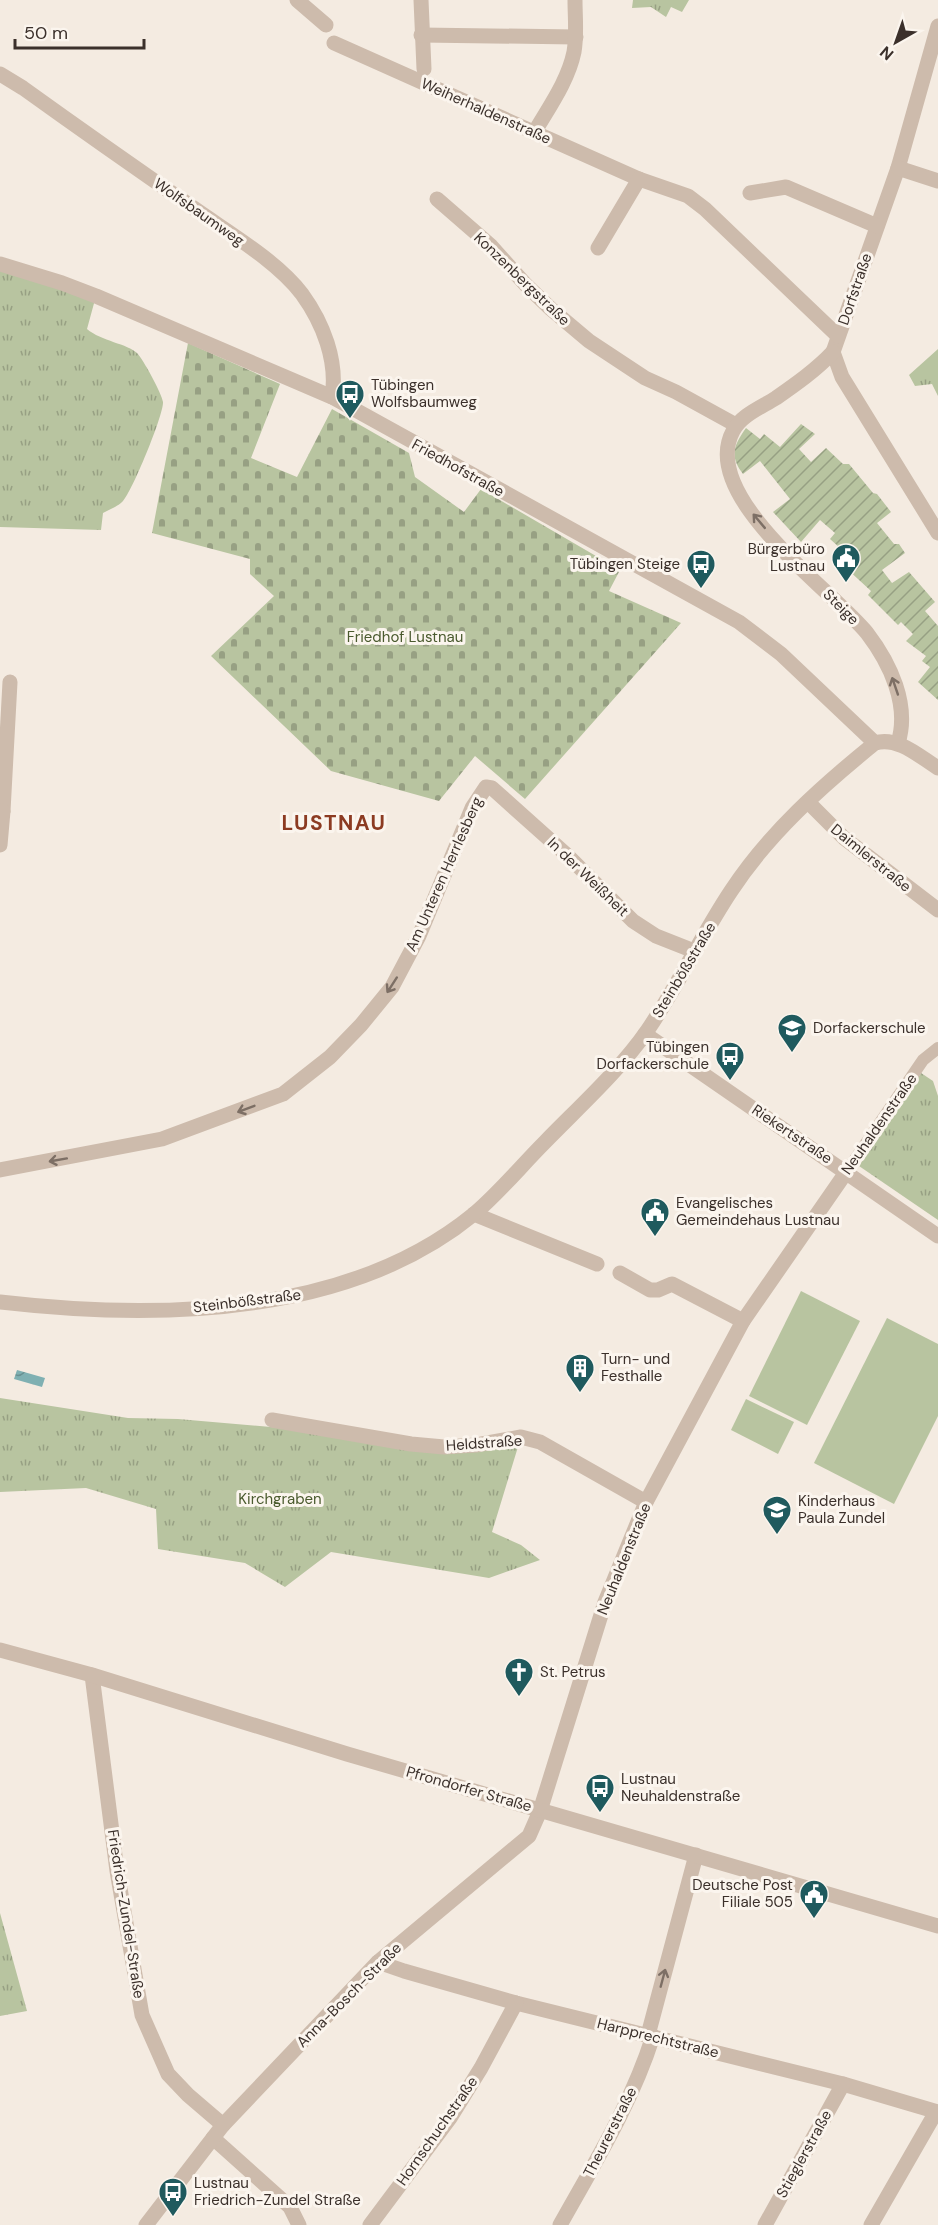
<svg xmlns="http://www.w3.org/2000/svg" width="938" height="2225" viewBox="0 0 938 2225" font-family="'DM Sans',sans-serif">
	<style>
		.grass { fill: url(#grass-tufts) }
		.cemetery { fill: url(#cemetery-stones) }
		.garden { fill: url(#garden-furrows) }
		.pitch { fill: #b8c4a0 }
		.water { fill: url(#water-waves) }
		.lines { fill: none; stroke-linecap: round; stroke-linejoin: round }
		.pedestrian { stroke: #cdbbac; stroke-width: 12 }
		.minor { stroke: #cdbbac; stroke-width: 15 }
		.tertiary { stroke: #cdbbac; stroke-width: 15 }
		.oneway { stroke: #7d6f65 }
		.labels { text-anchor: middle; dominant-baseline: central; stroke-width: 6; stroke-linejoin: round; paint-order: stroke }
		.street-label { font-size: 15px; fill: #3b302b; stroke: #fbf5ee }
		.poi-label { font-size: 15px; fill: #3b302b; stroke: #fbf5ee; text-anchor: start }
		.park-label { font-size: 15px; fill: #4a5a2e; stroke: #fbf5ee }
		.district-label { font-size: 21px; font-weight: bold; letter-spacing: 1.5px; fill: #8c3b22; stroke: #fbf5ee }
	</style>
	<defs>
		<pattern id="grass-tufts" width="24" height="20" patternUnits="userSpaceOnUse" patternTransform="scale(1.5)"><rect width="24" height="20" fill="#b8c4a0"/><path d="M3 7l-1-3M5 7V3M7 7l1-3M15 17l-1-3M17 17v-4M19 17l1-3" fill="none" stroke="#97a083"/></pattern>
		<pattern id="cemetery-stones" width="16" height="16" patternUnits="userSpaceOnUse" patternTransform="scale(1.5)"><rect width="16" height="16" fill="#b8c4a0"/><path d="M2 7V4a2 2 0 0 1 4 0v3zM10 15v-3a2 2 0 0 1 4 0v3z" fill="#97a083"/></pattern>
		<pattern id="garden-furrows" width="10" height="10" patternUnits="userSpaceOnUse" patternTransform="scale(1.5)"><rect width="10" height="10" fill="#b8c4a0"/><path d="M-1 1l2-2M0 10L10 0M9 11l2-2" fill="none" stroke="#97a083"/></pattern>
		<pattern id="water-waves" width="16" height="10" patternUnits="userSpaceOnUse" patternTransform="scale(1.5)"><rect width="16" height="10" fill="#7fb0b2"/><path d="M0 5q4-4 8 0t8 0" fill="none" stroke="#699091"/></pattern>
	</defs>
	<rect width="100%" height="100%" fill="#f4ebe1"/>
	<!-- grass -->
	<g class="grass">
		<polygon points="633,0 689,0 682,12 671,7 666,17 651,7 632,8"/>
		<path d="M0,264l96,32 -9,33c14,12 41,15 50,24 6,6 25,41 26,49 1,12 -31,90 -40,99 -4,5 -13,8 -20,12l-2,17 -101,-3z"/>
		<polygon points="938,349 938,396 932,384 915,386 909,375"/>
		<polygon points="921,1073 933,1081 938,1096 938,1220 859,1166"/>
		<polygon points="0,1398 128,1418 178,1419 271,1427 411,1444 521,1437 492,1532 521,1545 540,1560 489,1578 331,1552 285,1587 245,1563 158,1549 156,1509 86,1488 0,1492"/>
		<polygon points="0,1913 27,2011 0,2016"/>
	</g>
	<!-- cemetery -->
	<polygon class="cemetery" points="188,343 280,384 251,458 297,477 332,409 409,453 415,477 464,512 481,489 620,570 609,591 681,623 525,799 475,756 439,801 331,771 211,656 274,596 250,574 250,559 152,533"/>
	<!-- garden -->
	<path class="garden" d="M801,424l14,10 -16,15 12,13 15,-14 17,16h6l24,29 4,1 14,18 -14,11 17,21h5l6,9 -23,17 10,13 17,-11 26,30 -10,9 13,15v74l-20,-18 12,-15 -8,-6 4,-5 -20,-15 7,-7 -12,-12 -3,3 -30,-30 3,-4 -38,-35 7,-8 -10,-9 5,-6 -15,-13 -19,22 -28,-30 17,-13 -30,-38 -17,13c-14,-18 -9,-29 3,-46l14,11 4,-5 16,13z"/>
	<!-- pitch -->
	<g class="pitch">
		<polygon points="801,1291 860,1321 807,1425 749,1396"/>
		<polygon points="887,1318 938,1344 938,1416 894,1504 814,1463"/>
		<polygon points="746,1399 794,1422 778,1454 731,1430"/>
	</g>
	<!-- water -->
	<polygon class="water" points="17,1370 45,1378 42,1387 14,1379"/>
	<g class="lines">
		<!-- pedestrian -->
		<polyline class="pedestrian" points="847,1171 923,1060 938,1048"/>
		<!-- minor -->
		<g class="minor">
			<polyline points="297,0 326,25"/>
			<polyline points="421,0 424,69"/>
			<polyline points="938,26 898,168 833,352 842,377 938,533"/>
			<polyline points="421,35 576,37"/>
			<polyline points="334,43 639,179 688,196 705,209 838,336"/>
			<path d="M0,74l23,14c57,41 114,81 172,121 34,24 82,52 107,85 21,29 36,67 30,103"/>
			<path d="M534,133c15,-26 34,-52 40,-81 3,-17 1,-35 1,-52"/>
			<polyline points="898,168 938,181"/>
			<polyline points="750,193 786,187 877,226"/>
			<polyline points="437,199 491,246 526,285 551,309 589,341 645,378 676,392 736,425"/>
			<polyline points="598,248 639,179"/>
			<polyline points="0,264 62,283 96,296 332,397 739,622 781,654 875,743"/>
			<path d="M833,352c-17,18 -37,32 -57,46 -14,9 -35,17 -43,33 -35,65 98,158 134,202 23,30 43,72 31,110"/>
			<polyline points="808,802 844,838 938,910"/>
			<polyline points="0,810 3,811 10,682"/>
			<polyline points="0,845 3,811"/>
			<polyline points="645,1034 938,1236"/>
			<polyline points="0,1170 162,1139 283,1094 330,1057 361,1025 392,987 419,936 472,808 486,787 492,788 568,856 633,921 656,936 694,951"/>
			<polyline points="474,1214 597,1264"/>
			<polyline points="620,1273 650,1290 658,1290 672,1284 743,1321"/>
			<path d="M0,1302c155,18 347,16 474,-88 25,-21 47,-48 71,-72 33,-34 75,-72 102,-111 31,-45 54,-95 84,-140 38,-58 91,-105 144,-148 23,-7 45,14 63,25"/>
			<polyline points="272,1420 411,1444 444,1447 476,1445 521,1437 540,1442 646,1502"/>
			<polyline points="92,1675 117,1871 142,2015 168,2074 188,2095 223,2125"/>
			<polyline points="378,1962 404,1971 516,2003 843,2084 938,2112"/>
			<polyline points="648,2035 696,1855"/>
			<polyline points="213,2138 290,2207 299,2225"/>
			<polyline points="146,2225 223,2125 378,1962 529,1836 540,1811 605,1602 646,1502 743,1321 847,1171"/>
			<polyline points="370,2225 450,2118 481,2068 516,2003"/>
			<path d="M560,2225c34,-61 72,-122 93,-189"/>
			<polyline points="765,2225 843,2084"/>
			<polyline points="871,2225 936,2112"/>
		</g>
		<!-- tertiary -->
		<polyline class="tertiary" points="0,1650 92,1675 347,1754 938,1926"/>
	</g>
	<!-- one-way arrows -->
	<defs><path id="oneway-shaft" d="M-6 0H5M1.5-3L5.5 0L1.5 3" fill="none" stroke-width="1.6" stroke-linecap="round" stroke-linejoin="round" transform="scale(1.5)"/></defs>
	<g class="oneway">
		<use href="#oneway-shaft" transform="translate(759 521) rotate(-130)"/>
		<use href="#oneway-shaft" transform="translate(895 686) rotate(-109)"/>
		<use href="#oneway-shaft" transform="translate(392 985) rotate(123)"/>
		<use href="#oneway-shaft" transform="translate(246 1109) rotate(159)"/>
		<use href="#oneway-shaft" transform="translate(58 1160) rotate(170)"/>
		<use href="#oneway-shaft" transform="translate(663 1978) rotate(-75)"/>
	</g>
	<!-- icons -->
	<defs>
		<g id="bus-pin" transform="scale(1.5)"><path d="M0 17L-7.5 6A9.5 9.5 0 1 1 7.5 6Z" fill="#1f5a5e" stroke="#fbf5ee"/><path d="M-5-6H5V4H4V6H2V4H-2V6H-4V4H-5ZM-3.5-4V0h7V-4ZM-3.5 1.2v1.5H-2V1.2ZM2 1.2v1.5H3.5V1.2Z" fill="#fff"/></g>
		<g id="civic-pin" transform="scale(1.5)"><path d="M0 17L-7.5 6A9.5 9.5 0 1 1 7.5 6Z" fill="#1f5a5e" stroke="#fbf5ee"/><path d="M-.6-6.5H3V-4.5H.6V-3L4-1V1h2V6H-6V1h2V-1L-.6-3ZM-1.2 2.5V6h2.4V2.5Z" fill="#fff"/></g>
		<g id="school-pin" transform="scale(1.5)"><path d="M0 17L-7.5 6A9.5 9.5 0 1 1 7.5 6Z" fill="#1f5a5e" stroke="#fbf5ee"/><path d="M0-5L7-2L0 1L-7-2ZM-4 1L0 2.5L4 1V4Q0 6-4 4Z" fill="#fff"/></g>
		<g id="building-pin" transform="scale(1.5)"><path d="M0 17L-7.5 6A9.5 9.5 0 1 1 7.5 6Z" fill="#1f5a5e" stroke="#fbf5ee"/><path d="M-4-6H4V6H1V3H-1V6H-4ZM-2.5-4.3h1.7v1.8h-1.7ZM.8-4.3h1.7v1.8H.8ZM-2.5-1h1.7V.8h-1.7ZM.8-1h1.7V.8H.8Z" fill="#fff"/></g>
		<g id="church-pin" transform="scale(1.5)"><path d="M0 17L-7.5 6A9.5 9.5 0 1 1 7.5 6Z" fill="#1f5a5e" stroke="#fbf5ee"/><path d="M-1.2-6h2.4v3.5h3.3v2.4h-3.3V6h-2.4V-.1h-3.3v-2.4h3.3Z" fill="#fff"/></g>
	</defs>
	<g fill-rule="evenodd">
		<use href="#bus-pin" x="350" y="394"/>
		<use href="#civic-pin" x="846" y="558"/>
		<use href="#bus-pin" x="701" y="564"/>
		<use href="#school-pin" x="792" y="1028"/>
		<use href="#bus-pin" x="730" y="1056"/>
		<use href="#civic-pin" x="655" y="1212"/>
		<use href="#building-pin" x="580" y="1368"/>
		<use href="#school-pin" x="777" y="1510"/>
		<use href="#church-pin" x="519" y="1672"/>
		<use href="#bus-pin" x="600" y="1788"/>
		<use href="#civic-pin" x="814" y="1894"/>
		<use href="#bus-pin" x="173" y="2192"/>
	</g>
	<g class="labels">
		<!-- street labels -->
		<g class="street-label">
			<text transform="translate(486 111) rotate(24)">Weiherhaldenstraße</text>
			<text transform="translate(199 212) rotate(35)">Wolfsbaumweg</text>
			<text transform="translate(522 279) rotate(44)">Konzenbergstraße</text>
			<text transform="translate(855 289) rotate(-71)">Dorfstraße</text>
			<text transform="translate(458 468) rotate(29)">Friedhofstraße</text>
			<text transform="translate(841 607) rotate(45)">Steige</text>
			<text transform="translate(871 858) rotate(39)">Daimlerstraße</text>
			<text transform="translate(444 874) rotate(-66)">Am Unteren Herrlesberg</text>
			<text transform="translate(588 877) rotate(44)">In der Weißheit</text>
			<text transform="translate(684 970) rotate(-59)">Steinbößstraße</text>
			<text transform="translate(879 1124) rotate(-55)">Neuhaldenstraße</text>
			<text transform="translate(792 1134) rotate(34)">Riekertstraße</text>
			<text transform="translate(247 1301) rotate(-7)">Steinbößstraße</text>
			<text transform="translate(484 1443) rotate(-4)">Heldstraße</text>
			<text transform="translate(624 1559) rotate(-68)">Neuhaldenstraße</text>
			<text transform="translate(469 1789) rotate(16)">Pfrondorfer Straße</text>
			<text transform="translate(126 1914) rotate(81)">Friedrich-Zundel-Straße</text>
			<text transform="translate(349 1995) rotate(-45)">Anna-Bosch-Straße</text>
			<text transform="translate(658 2038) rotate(14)">Harpprechtstraße</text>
			<text transform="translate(437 2131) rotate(-55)">Hornschuchstraße</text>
			<text transform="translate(610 2132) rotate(-63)">Theurerstraße</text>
			<text transform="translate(804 2154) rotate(-61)">Stieglerstraße</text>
		</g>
		<!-- poi labels -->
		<g class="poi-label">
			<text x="371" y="385">Tübingen<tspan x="371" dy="17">Wolfsbaumweg</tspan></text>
			<text x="825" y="549" text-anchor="end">Bürgerbüro<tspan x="825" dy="17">Lustnau</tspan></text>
			<text x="680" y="564" text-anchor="end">Tübingen Steige</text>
			<text x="813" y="1028">Dorfackerschule</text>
			<text x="709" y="1047" text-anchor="end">Tübingen<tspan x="709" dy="17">Dorfackerschule</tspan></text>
			<text x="676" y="1203">Evangelisches<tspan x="676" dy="17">Gemeindehaus Lustnau</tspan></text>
			<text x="601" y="1359">Turn- und<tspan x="601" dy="17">Festhalle</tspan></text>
			<text x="798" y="1501">Kinderhaus<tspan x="798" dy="17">Paula Zundel</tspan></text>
			<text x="540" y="1672">St. Petrus</text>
			<text x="621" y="1779">Lustnau<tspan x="621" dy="17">Neuhaldenstraße</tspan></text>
			<text x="793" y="1885" text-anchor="end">Deutsche Post<tspan x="793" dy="17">Filiale 505</tspan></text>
			<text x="194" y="2183">Lustnau<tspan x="194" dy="17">Friedrich-Zundel Straße</tspan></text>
		</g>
		<!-- park labels -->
		<g class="park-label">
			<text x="405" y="637">Friedhof Lustnau</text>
			<text x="280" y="1499">Kirchgraben</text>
		</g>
		<!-- district labels -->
		<g class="district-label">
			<text x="334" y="823">LUSTNAU</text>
		</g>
	</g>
	<!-- north arrow -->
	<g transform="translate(896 42) rotate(220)" stroke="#fbf5ee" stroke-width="4.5" paint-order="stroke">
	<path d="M0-4.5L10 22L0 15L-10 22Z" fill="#3b302b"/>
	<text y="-9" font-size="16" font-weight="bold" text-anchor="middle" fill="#3b302b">N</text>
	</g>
	<!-- scale -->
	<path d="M15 39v9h129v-9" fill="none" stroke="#3b302b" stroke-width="3"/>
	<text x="24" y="39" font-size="18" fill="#3b302b" stroke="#fbf5ee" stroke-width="4.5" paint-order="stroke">50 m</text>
</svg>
